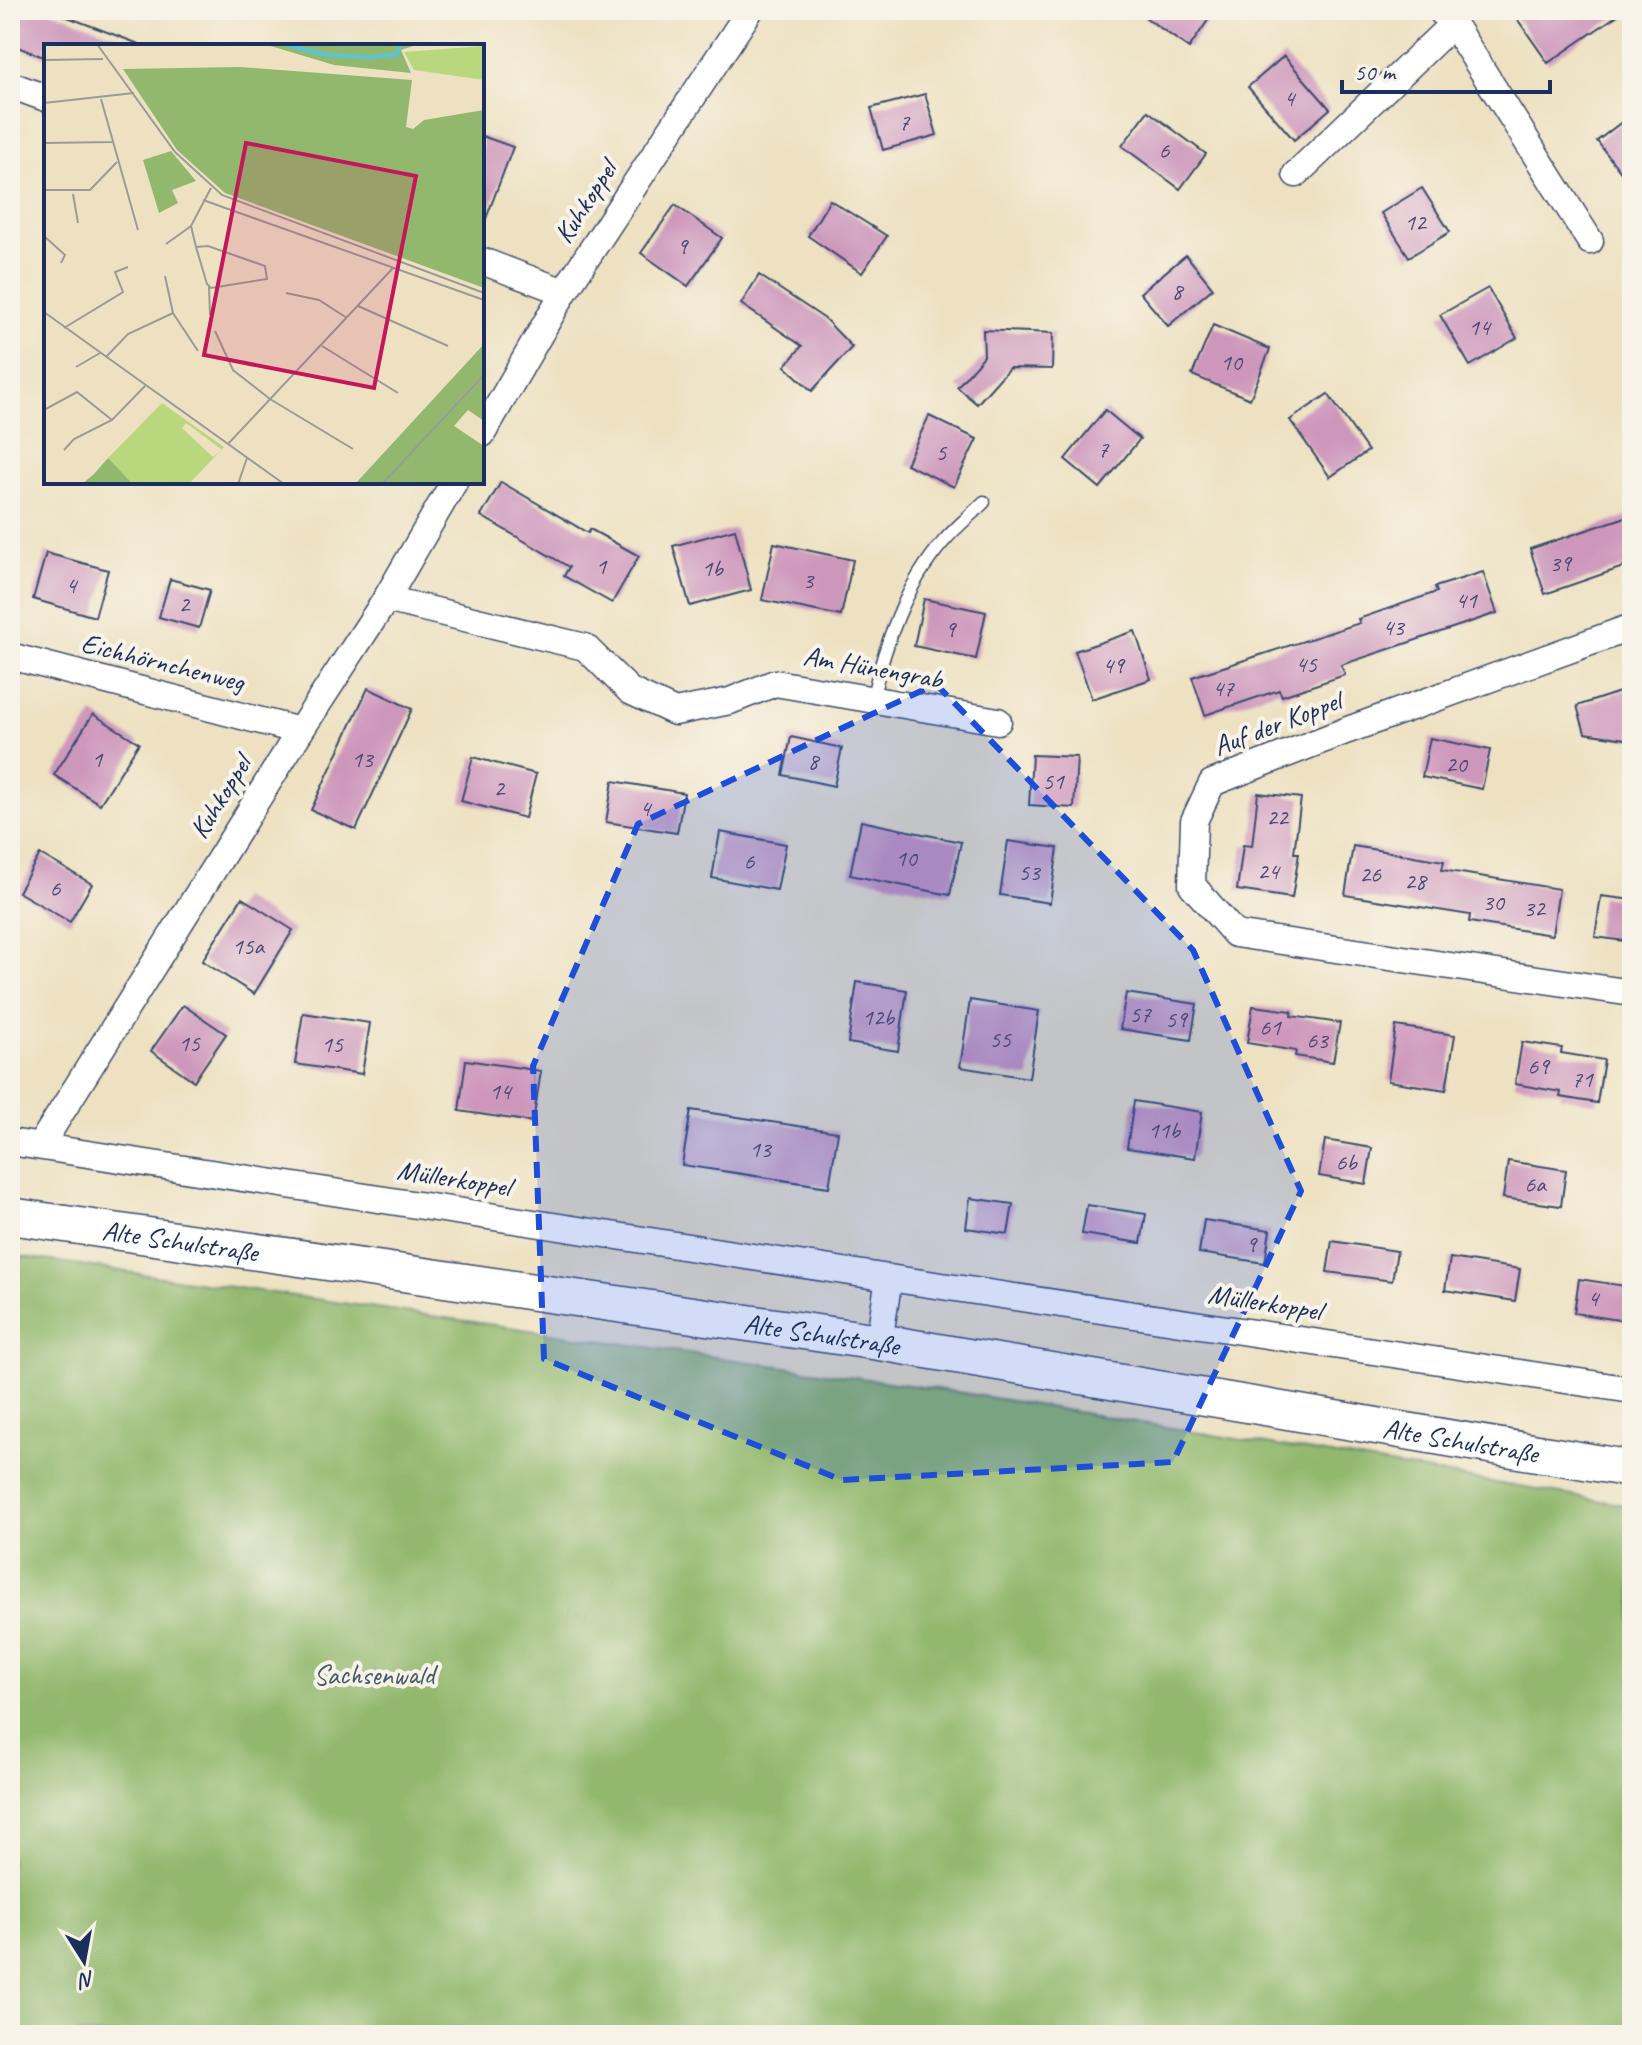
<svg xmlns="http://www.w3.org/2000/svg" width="1642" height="2045" viewBox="0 0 1642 2045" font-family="Caveat,sans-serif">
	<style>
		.forest { fill: #92b86d; stroke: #567466; stroke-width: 2 }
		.building { fill: #cd97bc }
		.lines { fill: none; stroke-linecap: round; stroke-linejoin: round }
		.service-casing { stroke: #3a4a6d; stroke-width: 15 }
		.minor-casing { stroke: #3a4a6d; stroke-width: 29 }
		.secondary-casing { stroke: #3a4a6d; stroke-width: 39 }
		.service { stroke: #fff; stroke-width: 12 }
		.minor { stroke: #fff; stroke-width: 26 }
		.secondary { stroke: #fff; stroke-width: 36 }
		.marked { fill: #1d4ed8; fill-opacity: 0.2; stroke: #1d4ed8; stroke-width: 6; stroke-dasharray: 16 10; stroke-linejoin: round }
		.labels { text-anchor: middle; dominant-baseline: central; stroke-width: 8; stroke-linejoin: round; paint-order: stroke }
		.number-label { font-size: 24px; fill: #484976 }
		.street-label { font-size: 28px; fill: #1b2f5e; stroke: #f7f3e8 }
		.park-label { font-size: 28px; fill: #425966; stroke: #f7f3e8 }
		.inset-river { fill: none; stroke: #5ac3d6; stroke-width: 4 }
		.inset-road { fill: none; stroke: #999a99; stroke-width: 2 }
		.view { fill: #c2185b; fill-opacity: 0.15; stroke: #c2185b; stroke-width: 4 }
		.inset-edge { fill: none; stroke: #1b2f5e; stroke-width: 4 }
	</style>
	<rect width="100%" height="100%" fill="#f7f3e8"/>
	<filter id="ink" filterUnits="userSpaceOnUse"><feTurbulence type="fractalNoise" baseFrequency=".0125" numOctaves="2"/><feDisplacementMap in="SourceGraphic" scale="16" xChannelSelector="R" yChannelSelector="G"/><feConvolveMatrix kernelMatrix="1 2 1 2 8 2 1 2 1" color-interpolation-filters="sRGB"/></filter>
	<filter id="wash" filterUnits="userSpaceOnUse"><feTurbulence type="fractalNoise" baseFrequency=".006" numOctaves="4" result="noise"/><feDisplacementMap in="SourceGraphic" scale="32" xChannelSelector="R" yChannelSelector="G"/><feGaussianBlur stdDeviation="1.8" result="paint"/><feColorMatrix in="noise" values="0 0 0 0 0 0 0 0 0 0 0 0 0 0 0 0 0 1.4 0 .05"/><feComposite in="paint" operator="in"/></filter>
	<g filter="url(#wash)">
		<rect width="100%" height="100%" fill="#ede1c1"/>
		<!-- forest -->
		<polygon class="forest" points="10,1255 964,1393 1632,1506 1632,2035 10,2035"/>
		<g id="blocks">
			<!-- building -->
			<g class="building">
				<polygon points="10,10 49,10 139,44 139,46 46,46 46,58 10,44"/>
				<polygon points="1135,10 1215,10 1189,48"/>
				<polygon points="1511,10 1625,10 1548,63"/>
				<polygon points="1284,56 1330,109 1294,140 1248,87"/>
				<polygon points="925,94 937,135 883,150 871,108"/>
				<polygon points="1148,111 1206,154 1180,189 1122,146"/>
				<polygon points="1632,114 1632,187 1597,141"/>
				<polygon points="482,136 513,147 484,224 482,224"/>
				<polygon points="1422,188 1450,232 1409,257 1381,213"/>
				<polygon points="830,200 887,236 862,273 808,236"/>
				<polygon points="675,205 722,238 688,286 641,253"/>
				<polygon points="1186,255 1213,288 1168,326 1140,293"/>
				<polygon points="759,275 825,319 852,347 812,391 785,366 802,346 741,304"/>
				<polygon points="1488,288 1517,338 1470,366 1440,315"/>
				<polygon points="1213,325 1270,349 1250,399 1192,375"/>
				<polygon points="983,330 1053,333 1052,369 1009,368 977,404 957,387 984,356"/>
				<polygon points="1328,394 1368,451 1330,477 1290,420"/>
				<polygon points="1105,410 1140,439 1100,488 1065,459"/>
				<polygon points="929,416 977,439 954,487 906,464"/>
				<polygon points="501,482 588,533 590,529 639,556 612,603 564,576 569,567 481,516"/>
				<polygon points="1632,515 1632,564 1545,594 1530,549"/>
				<polygon points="735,529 751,590 690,606 673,546"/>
				<polygon points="774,543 853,560 841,616 762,600"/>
				<polygon points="46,553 108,570 95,617 33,599"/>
				<polygon points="1483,572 1497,613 1341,665 1345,675 1282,696 1279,690 1205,715 1192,677 1360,623 1358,619 1437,592 1435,587"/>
				<polygon points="170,579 210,590 199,628 159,617"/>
				<polygon points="924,599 986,612 976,659 914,646"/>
				<polygon points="1135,631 1151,679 1092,699 1075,651"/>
				<polygon points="368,688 412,709 356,830 311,810"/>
				<polygon points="1632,688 1632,740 1585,733 1577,706"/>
				<polygon points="93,714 139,743 100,804 54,775"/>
				<polygon points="791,737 842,748 834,786 783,775"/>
				<polygon points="1430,738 1490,750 1482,789 1422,777"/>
				<polygon points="1032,755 1077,757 1074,808 1029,805"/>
				<polygon points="473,757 536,774 525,818 461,801"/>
				<polygon points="613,781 684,793 677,833 606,822"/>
				<polygon points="1258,793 1301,798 1294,853 1299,853 1292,898 1237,890 1243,845 1252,846"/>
				<polygon points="861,821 961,842 950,895 850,875"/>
				<polygon points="720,832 786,844 777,890 712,878"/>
				<polygon points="1008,841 1058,848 1050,903 1000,895"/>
				<polygon points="1353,846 1444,861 1442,870 1559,889 1552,935 1469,922 1470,915 1345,895"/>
				<polygon points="40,854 92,884 70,922 18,892"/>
				<polygon points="1601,896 1632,900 1632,942 1595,937"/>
				<polygon points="242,898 293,930 254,994 202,961"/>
				<polygon points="857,982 907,990 898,1051 848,1043"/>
				<polygon points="1126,993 1197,1004 1191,1040 1120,1029"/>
				<polygon points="970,1000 1039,1011 1029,1078 960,1067"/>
				<polygon points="183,1005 226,1034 194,1081 151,1051"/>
				<polygon points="1253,1006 1292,1011 1291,1016 1340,1023 1333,1062 1295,1056 1296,1051 1247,1043"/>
				<polygon points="303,1013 370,1023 362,1074 295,1064"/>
				<polygon points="1396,1026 1455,1035 1446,1090 1388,1081"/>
				<polygon points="1522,1042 1562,1048 1561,1053 1604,1060 1597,1103 1560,1097 1561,1092 1515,1084"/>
				<polygon points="466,1060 541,1071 533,1122 459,1111"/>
				<polygon points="1134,1101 1202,1112 1195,1158 1127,1148"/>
				<polygon points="691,1110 838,1132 829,1187 682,1165"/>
				<polygon points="1325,1140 1372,1148 1366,1184 1319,1176"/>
				<polygon points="1508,1161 1566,1170 1561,1206 1503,1198"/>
				<polygon points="970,1198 1013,1204 1008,1234 966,1228"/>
				<polygon points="1087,1205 1146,1214 1141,1243 1082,1234"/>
				<polygon points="1204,1220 1270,1230 1265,1263 1199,1253"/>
				<polygon points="1332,1241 1397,1251 1392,1281 1327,1272"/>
				<polygon points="1450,1258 1520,1269 1515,1301 1445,1290"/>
				<polygon points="1579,1279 1632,1287 1632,1322 1574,1313"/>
			</g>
		</g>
	</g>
	<g filter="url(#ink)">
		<use href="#blocks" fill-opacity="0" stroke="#3a4a6d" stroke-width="2"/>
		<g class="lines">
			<!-- service casing -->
			<g class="service-casing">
				<path id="service" d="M872,700c13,-56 33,-115 72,-159 12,-14 27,-26 40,-39"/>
			</g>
			<!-- minor casing -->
			<g class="minor-casing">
				<g id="minor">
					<polyline points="1440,10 1453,24 1590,241"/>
					<polyline points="10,85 46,98"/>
					<polyline points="1296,174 1453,24"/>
					<polyline points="482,261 564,292"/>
					<polyline points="482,434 564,292 750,10"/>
					<polyline points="386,599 585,647 630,691 675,712 730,701 775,683 998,721"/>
					<polyline points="1632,627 1348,730 1212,783 1194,821 1192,885 1235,934 1632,993"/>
					<polyline points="10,656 300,731"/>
					<polyline points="10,1142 889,1278 1632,1390"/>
					<polyline points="40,1146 300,731 386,599 454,482"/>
					<polyline points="879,1342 889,1278"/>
				</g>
			</g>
			<!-- secondary casing -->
			<g class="secondary-casing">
				<g id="secondary">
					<path id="s1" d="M10,1216l869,126 753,127"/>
				</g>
			</g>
			<!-- service -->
			<use href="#service" class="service"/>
			<!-- minor -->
			<use href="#minor" class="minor"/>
			<!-- secondary -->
			<use href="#secondary" class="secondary"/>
		</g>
	</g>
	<!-- marked area -->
	<path class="marked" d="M936,684l257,266 108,241 -128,271 -331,18 -298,-121 -11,-293 105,-242z"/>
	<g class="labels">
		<!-- number labels -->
		<g class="number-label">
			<text x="1289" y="98">4</text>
			<text x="904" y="122">7</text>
			<text x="1164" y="150">6</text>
			<text x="1415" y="222">12</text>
			<text x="682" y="246">9</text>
			<text x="1177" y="291">8</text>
			<text x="1479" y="327">14</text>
			<text x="1231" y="362">10</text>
			<text x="1103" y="449">7</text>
			<text x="941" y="452">5</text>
			<text x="1560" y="563">39</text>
			<text x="601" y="566">1</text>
			<text x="712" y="568">1b</text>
			<text x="808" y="580">3</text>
			<text x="71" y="585">4</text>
			<text x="1466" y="600">41</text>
			<text x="184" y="604">2</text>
			<text x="1393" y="627">43</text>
			<text x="950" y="629">9</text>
			<text x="1306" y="664">45</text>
			<text x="1113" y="665">49</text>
			<text x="1223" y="688">47</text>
			<text x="97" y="759">1</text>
			<text x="362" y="759">13</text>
			<text x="813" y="761">8</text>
			<text x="1456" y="764">20</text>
			<text x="1053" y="781">51</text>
			<text x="499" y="788">2</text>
			<text x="645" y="808">4</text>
			<text x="1277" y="817">22</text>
			<text x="906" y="858">10</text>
			<text x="749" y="861">6</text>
			<text x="1268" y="871">24</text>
			<text x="1029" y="872">53</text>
			<text x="1370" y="874">26</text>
			<text x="1415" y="881">28</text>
			<text x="55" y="888">6</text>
			<text x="1493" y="902">30</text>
			<text x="1534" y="908">32</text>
			<text x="248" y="946">15a</text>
			<text x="1140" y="1014">57</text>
			<text x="878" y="1017">12b</text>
			<text x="1176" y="1019">59</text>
			<text x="1270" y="1027">61</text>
			<text x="1000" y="1039">55</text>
			<text x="1317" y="1040">63</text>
			<text x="189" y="1043">15</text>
			<text x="332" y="1044">15</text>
			<text x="1538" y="1066">69</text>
			<text x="1582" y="1079">71</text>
			<text x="500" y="1091">14</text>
			<text x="1164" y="1130">11b</text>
			<text x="760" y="1149">13</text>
			<text x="1346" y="1162">6b</text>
			<text x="1535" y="1184">6a</text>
			<text x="1251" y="1244">9</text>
			<text x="1593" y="1298">4</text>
		</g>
		<!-- street labels -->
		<g class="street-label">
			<text transform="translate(585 202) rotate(-57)">Kuhkoppel</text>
			<text transform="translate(163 662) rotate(14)">Eichhörnchenweg</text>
			<text transform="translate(873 667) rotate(10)">Am Hünengrab</text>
			<text transform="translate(1277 723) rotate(-21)">Auf der Koppel</text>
			<text transform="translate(220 797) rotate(-58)">Kuhkoppel</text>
			<text transform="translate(454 1178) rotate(9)">Müllerkoppel</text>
			<text stroke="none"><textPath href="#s1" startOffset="172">Alte Schulstraße</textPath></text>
			<text transform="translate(1265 1302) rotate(9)">Müllerkoppel</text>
			<text stroke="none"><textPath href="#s1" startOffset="820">Alte Schulstraße</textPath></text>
			<text stroke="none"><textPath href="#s1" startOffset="1468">Alte Schulstraße</textPath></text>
		</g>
		<!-- park labels -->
		<g class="park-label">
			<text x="374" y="1674">Sachsenwald</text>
		</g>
	</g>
	<!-- overview -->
	<g transform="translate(44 44)">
		<rect width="440" height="440" fill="#ede1c1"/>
		<path d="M440,2v34l-70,-10 -10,-18zM118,359l62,44 -35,37h-56l-25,-26zM142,379l35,26v1l-8,7 -31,-29z" fill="#b9d87e" fill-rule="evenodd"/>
		<path d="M220,0h155l-18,6 10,23 -77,-8zM196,23l172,13 -6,47 7,2 11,-9 60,-10v178l-259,-95 -48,-43 -54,-81zM127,107l25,30 -24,9 6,13 -19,10 -16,-53zM440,300v77l-16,-11 -14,16 30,20v38h-129zM64,414l25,26h-51l12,-10z" fill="#92b86d"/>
		<path class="inset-river" d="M239,0l43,11 43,2 27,-2 5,-11"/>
		<path class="inset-road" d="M53,0l78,108 47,43 262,98M0,16l59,-1M57,55l37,131M0,59l90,-10M0,99l68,-1M0,146h46l27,-28M29,150l5,29M159,156l281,100M147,182l5,21 11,37 4,4 56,-9 -2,-13 -57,-20 -12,1M0,192l21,19 -4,8M122,200l25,-18 20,-38M121,232l8,37 25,38M165,243l1,28M242,249l33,7 28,18M314,262l90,40M0,268l240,172M20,284l59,-36 -8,-20 13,-5M171,287l18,39 37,29 83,50M278,302l76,47M62,313l22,-23 45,-21M32,323l24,-14M0,366l33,-18 35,28M184,400l165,-176M20,406l10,-11 38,-19 33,-34M194,440l9,-26M338,440l102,-109"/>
		<path class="view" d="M202,99l170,33 -42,212 -170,-33z"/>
		<rect width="440" height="440" class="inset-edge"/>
	</g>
	<!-- margin -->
	<rect width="1642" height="2045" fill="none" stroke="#f7f3e8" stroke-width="40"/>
	<!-- north arrow -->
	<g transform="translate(84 1961) rotate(169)" stroke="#f7f3e8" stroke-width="6" paint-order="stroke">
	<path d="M0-6L14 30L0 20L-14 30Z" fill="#1b2f5e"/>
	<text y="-12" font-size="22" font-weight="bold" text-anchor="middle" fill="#1b2f5e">N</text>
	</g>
	<!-- scale -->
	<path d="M1342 80v12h208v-12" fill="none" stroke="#1b2f5e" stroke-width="4"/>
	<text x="1354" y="80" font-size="24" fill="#1b2f5e" stroke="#f7f3e8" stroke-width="6" paint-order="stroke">50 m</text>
</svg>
